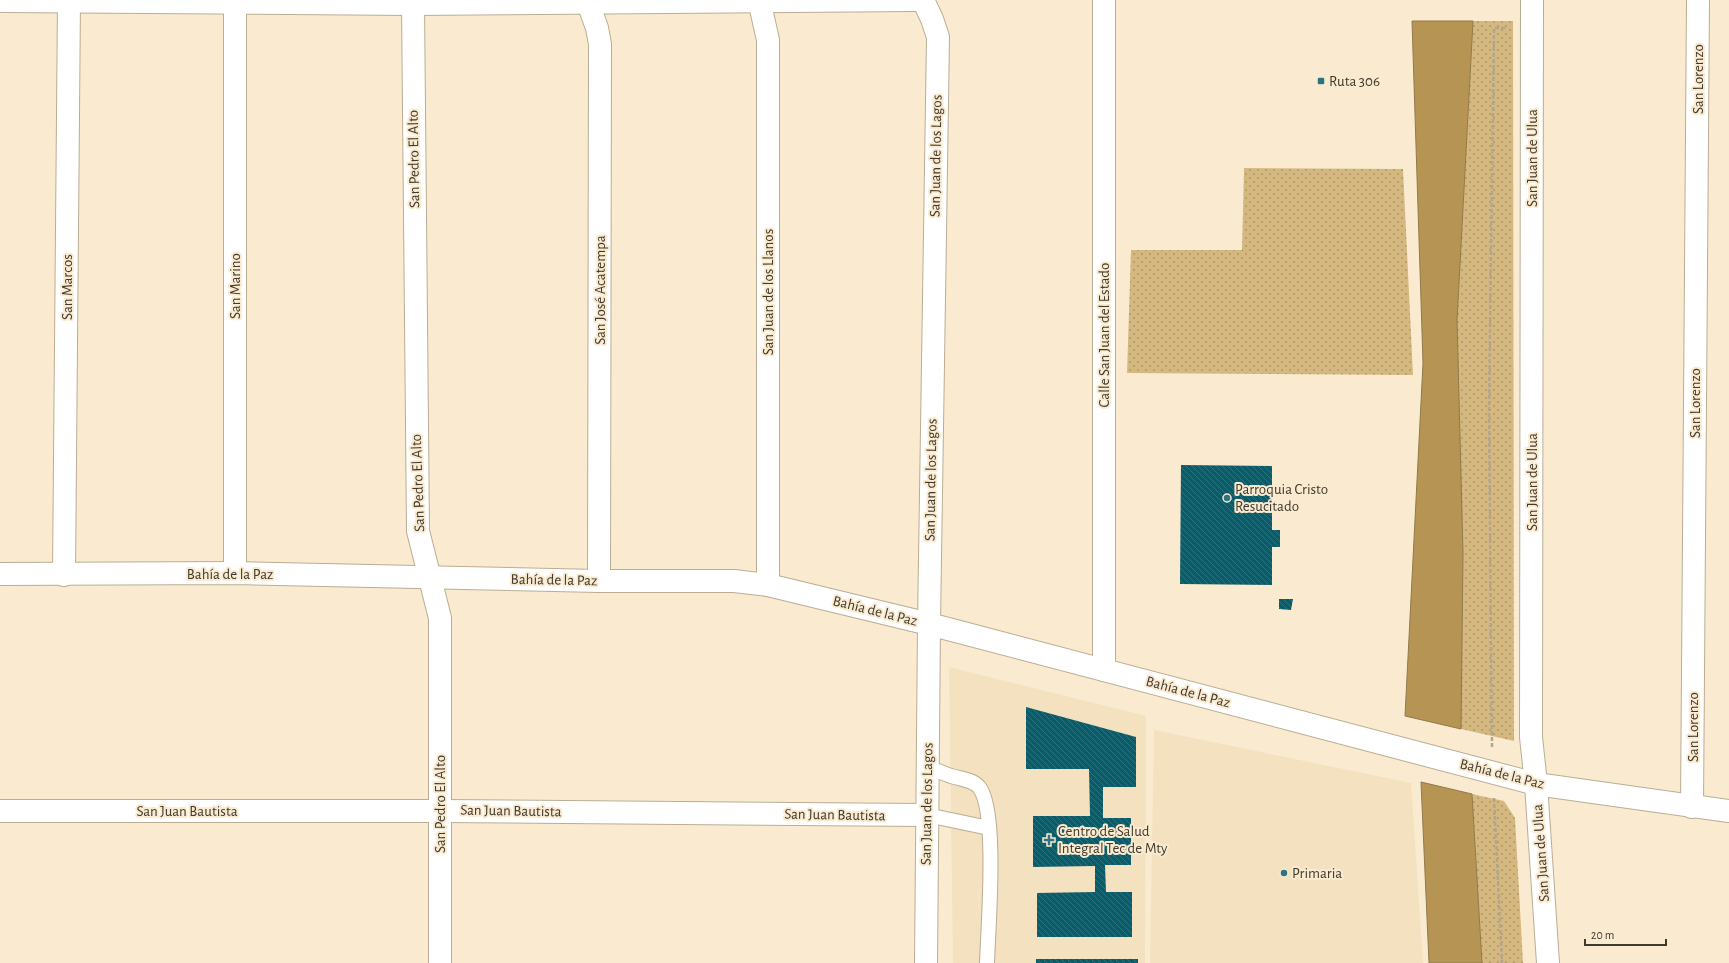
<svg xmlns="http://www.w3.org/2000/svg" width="1729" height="963" viewBox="0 0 1729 963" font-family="'Alegreya Sans',sans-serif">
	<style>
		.built { fill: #f3e1bf }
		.green { fill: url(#green-dots) }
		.water { fill: #b69554; stroke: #927949 }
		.building { fill: url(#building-back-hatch) }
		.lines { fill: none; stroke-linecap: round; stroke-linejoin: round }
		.lane-casing { stroke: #baad93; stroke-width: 16 }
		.street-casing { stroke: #baad93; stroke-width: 24 }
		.secondary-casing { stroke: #baad93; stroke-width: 24 }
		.path { stroke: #b1a590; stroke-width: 2.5; stroke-dasharray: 4 2; stroke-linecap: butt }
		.lane { stroke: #fff; stroke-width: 14 }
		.street { stroke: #fff; stroke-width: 22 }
		.secondary { stroke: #fff; stroke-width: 22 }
		.poi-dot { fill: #2e7382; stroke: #faebd0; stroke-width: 1.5 }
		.labels { text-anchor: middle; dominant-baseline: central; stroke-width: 4; stroke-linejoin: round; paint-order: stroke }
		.street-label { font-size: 15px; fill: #3f392e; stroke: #faebd0 }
		.poi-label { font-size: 15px; fill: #3f392e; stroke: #faebd0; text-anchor: start }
	</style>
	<defs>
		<pattern id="green-dots" width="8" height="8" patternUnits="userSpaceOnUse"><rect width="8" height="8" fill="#d5b87f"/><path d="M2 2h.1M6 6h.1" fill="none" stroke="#ae9768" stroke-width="1.8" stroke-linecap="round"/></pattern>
		<pattern id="building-back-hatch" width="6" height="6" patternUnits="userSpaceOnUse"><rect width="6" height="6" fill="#095c6a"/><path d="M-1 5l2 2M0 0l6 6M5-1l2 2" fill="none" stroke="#2f717b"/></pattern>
	</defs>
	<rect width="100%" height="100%" fill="#faebd0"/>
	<!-- built -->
	<g class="built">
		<polygon points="949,667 1146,716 1145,963 953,963"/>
		<polygon points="1154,730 1411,783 1423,963 1150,963"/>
	</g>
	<!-- green -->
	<g class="green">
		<polygon points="1473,21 1513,21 1514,741 1461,729 1457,321"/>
		<polygon points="1244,168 1403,169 1413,375 1127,373 1131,250 1242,250"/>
		<polygon points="1472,794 1504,801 1515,818 1523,963 1482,963"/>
	</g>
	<!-- water -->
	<g class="water">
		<polygon points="1412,21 1473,21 1457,321 1463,553 1461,729 1405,716 1423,363"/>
		<polygon points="1421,782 1472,794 1482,963 1429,963"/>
	</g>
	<!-- building -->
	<g class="building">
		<polygon points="1181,465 1272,466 1272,530 1280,530 1280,547 1272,547 1272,585 1180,584"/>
		<polygon points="1279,599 1293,599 1291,610 1279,609"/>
		<polygon points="1026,707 1136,737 1136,787 1103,787 1103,818 1131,818 1131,865 1105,865 1106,892 1132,892 1132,937 1037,937 1037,893 1095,892 1095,866 1033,867 1033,816 1090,816 1089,769 1026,769"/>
		<rect x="1036" y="959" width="102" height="4"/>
	</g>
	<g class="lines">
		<!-- lane casing -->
		<g class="lane-casing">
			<g id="lane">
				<path d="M928,767c7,3 15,6 23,9 9,3 21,3 28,11 19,23 9,141 8,176"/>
				<polyline points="927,815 989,828"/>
			</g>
		</g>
		<!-- street casing -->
		<g class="street-casing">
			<g id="street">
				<polyline points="235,0 235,573"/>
				<polyline points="587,0 597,28 600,44 599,581"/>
				<polyline points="759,0 768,40 768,585"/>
				<polyline points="923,0 932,19 938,37 929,624 926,963"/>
				<polyline points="1532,0 1531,737 1536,784 1548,963"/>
				<polyline points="0,574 235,573 599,581 734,581 768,585 929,624 1536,784 1729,811"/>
				<polyline points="64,575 69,0"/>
				<polyline points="1104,670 1104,0"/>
				<polyline points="1692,807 1698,0"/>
				<polyline points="0,811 440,811 927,815"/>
			</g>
		</g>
		<!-- secondary casing -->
		<g class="secondary-casing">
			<g id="secondary">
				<polyline points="0,1 413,4 915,0"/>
				<polyline points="413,4 418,531 440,618 440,963"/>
			</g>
		</g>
		<!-- path -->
		<g class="path">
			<polyline points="1492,747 1489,409 1494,28 1507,28"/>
			<polyline points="1494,798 1502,963"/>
		</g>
		<!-- lane -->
		<use href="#lane" class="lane"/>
		<!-- street -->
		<use href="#street" class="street"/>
		<!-- secondary -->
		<use href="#secondary" class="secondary"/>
	</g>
	<!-- markers -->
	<g class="poi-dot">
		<rect x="1317" y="77" width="8" height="8" rx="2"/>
		<circle cx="1227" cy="498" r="4"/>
		<path d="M1047 834h4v4h4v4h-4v4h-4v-4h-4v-4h4z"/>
		<circle cx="1284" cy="873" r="4"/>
	</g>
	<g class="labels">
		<!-- street labels -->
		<g class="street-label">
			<text transform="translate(1698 79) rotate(-90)">San Lorenzo</text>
			<text transform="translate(936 156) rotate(-89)">San Juan de los Lagos</text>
			<text transform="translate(1532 158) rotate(-90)">San Juan de Ulua</text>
			<text transform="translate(414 159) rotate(-91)">San Pedro El Alto</text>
			<text transform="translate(235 286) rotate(-90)">San Marino</text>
			<text transform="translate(67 287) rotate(-90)">San Marcos</text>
			<text transform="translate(600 290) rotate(-90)">San José Acatempa</text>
			<text transform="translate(768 292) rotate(-90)">San Juan de los Llanos</text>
			<text transform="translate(1104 335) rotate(-90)">Calle San Juan del Estado</text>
			<text transform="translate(1695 403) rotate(-90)">San Lorenzo</text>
			<text transform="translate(931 480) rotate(-89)">San Juan de los Lagos</text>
			<text transform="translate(1532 482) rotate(-90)">San Juan de Ulua</text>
			<text transform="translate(418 483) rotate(-92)">San Pedro El Alto</text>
			<text x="230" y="574">Bahía de la Paz</text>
			<text transform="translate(554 580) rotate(1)">Bahía de la Paz</text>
			<text transform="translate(875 611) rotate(14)">Bahía de la Paz</text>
			<text transform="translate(1188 692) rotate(15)">Bahía de la Paz</text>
			<text transform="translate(1693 727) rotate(-90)">San Lorenzo</text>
			<text transform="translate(1502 774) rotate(14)">Bahía de la Paz</text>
			<text transform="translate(440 804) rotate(-90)">San Pedro El Alto</text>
			<text transform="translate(927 804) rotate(-89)">San Juan de los Lagos</text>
			<text x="187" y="811">San Juan Bautista</text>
			<text transform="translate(511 811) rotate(1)">San Juan Bautista</text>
			<text transform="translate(835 815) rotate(1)">San Juan Bautista</text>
			<text transform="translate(1541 853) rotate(-94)">San Juan de Ulua</text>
		</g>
		<!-- poi labels -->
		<g class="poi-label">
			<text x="1329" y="81">Ruta 306</text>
			<text x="1235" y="489">Parroquia Cristo<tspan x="1235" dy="17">Resucitado</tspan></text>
			<text x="1058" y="831">Centro de Salud<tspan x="1058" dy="17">Integral Tec de Mty</tspan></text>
			<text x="1292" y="873">Primaria</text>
		</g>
	</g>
	<!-- scale -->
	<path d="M1585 939v6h81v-6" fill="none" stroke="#3f392e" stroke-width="2"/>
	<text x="1591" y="939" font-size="12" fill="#3f392e" stroke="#faebd0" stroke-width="3" paint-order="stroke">20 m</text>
</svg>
